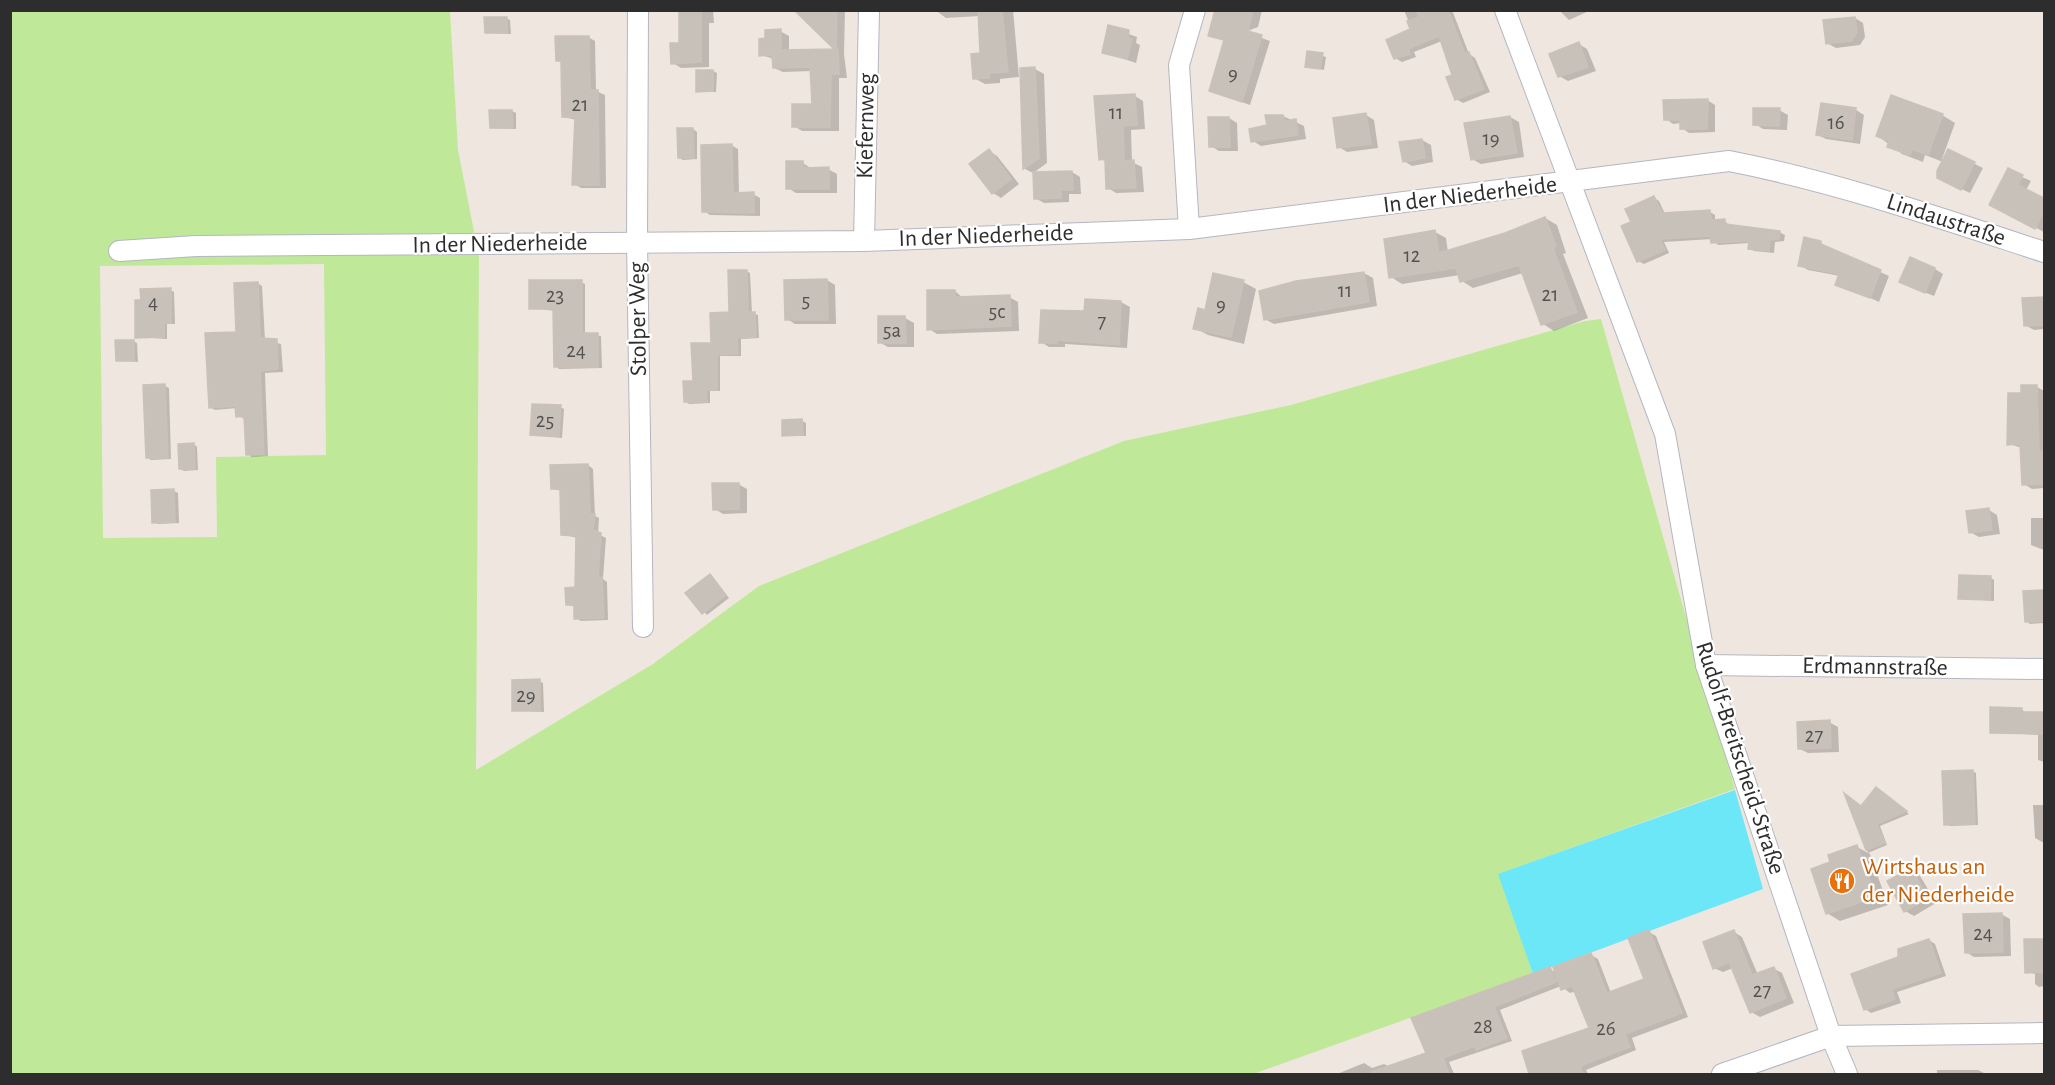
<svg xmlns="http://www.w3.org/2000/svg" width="2055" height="1085" viewBox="0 0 2055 1085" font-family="'Alegreya Sans',sans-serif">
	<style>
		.green { fill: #bfe998; fill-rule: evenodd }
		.water { fill: #6be7f8 }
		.shadow { fill: #0003 }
		.building { fill: #c8c1ba; stroke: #cbc1b8; stroke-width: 1.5 }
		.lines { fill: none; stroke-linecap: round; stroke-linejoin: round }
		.street-casing { stroke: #b3b7c1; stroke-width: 22 }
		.street { stroke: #fff; stroke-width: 20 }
		.labels { text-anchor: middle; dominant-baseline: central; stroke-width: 4.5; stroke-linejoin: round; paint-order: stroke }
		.number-label { font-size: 21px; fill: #545250 }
		.street-label { font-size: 24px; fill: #2d2d2d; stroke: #fff }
		.food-label { font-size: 24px; fill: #c56008; stroke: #fff; text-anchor: start }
	</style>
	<rect width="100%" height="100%" fill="#efe6df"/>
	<!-- green -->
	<path class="green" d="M10,11h440l8,139 21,107 -3,513 177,-106 106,-78 365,-145 167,-36 294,-84 16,-2 134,470 -236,85 34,100 -280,100h-1242zM324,264l2,191 -110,2 1,80 -114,1 -3,-272z"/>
	<!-- water -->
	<polygon class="water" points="1735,790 1763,889 1533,974 1498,874"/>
	<!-- shadow -->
	<g class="shadow">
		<polygon points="680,10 713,10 714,23 709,23 709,67 681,68 673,63 681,44"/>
		<polygon points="808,10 845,10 844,54 847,78 839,78 839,131 802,131 794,126 813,105 812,71 783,72 774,68 774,59 761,55 766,40 780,31 789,36 789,52 837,50 805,19"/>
		<polygon points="935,10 1013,10 1019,77 1000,79 1000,83 985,84 974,78 982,55 980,16 946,18"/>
		<polygon points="1224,10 1262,10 1258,27 1245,32 1270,41 1250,105 1211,91 1226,39"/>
		<polygon points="1404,10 1452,10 1469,54 1475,58 1490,92 1463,103 1456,99 1454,75 1442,41 1414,52 1416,57 1402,62 1395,58 1412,30"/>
		<polygon points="1559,10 1588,10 1589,11 1569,20"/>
		<polygon points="506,18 510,20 511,34 487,33"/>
		<polygon points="1855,18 1863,23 1865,37 1860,45 1836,48 1827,43"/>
		<polygon points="1109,27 1137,37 1136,43 1140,45 1136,63 1103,52"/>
		<polygon points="588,37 595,41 596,91 605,95 606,188 581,188 574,184 577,120 563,117 562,63 557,60"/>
		<polygon points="1579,44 1587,49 1596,71 1568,81 1559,76"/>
		<polygon points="1308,52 1326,57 1324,70 1306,66"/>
		<polygon points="1021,69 1035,69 1044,74 1047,163 1033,173 1025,169"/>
		<polygon points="713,71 717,73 716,92 698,91"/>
		<polygon points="1135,96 1143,101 1145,129 1131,130 1132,162 1142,167 1144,192 1116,193 1108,188 1107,162 1100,159"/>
		<polygon points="1707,100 1715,105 1715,132 1689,133 1682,128 1682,123 1673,124 1666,119"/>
		<polygon points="1822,105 1856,110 1864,115 1860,144 1826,139 1818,135"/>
		<polygon points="1779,110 1788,115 1787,130 1763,129 1755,124"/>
		<polygon points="512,111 516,113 516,129 491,128"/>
		<polygon points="1366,115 1374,120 1378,148 1347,152 1339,147"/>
		<polygon points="1942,115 1955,123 1942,159 1944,160 1949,151 1983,168 1970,193 1947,182 1943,162 1925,155 1923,162 1902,154 1878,136"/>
		<polygon points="1283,116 1304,126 1306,139 1261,146 1253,141"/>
		<polygon points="1510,117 1519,122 1524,157 1481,164 1472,159"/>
		<polygon points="1229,118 1237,123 1238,151 1219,151 1211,146"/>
		<polygon points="693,129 697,132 697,159 683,160 679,158"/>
		<polygon points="1422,140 1431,145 1433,162 1412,166 1404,161"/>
		<polygon points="731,145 738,149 739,194 753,194 760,198 760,216 710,215 704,211"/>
		<polygon points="989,151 997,156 1019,184 1001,198 993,193"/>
		<polygon points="803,163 812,169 828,169 837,174 837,193 796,193 788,188"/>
		<polygon points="1072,172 1080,177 1081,194 1069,194 1069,202 1044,203 1035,198"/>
		<polygon points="2022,177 2031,181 2026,190 2044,199 2044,232 1999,209"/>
		<polygon points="1654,198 1659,201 1665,214 1710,212 1715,215 1715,221 1724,220 1730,226 1779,232 1785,235 1784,241 1775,242 1774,253 1754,251 1749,248 1750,243 1718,245 1712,239 1664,242 1669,253 1644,264 1638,261 1633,223"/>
		<polygon points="1545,218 1557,225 1566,253 1563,254 1588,318 1554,331 1543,324 1523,273 1473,288 1462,281 1460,275 1402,284 1391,277 1435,232 1446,238 1448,252 1506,235"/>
		<polygon points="1821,243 1829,249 1889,276 1879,302 1844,286 1840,276 1808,270 1800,265"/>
		<polygon points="1935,269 1943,274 1934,296 1909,286"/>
		<polygon points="746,271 750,273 752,313 758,315 759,338 741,339 741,356 720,356 720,391 710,391 710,403 689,404 685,401 731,314"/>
		<polygon points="1364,273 1373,278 1377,306 1274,324 1265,319"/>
		<polygon points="827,280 835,285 836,324 795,324 787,319"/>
		<polygon points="581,282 585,284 585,334 601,336 602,368 559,369 556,366 555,311 531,308"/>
		<polygon points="1243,282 1256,289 1244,344 1208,335 1195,328 1206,312"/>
		<polygon points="257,283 262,286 265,340 281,344 283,372 265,373 268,456 252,457 247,454 246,419 237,416 237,408 215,410 210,407"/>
		<polygon points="170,290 174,292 175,324 167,324 167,339 137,337 142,301"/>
		<polygon points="955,291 963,298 1009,297 1018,302 1019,331 937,334 929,329"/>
		<polygon points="2044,299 2044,329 2034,330 2025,325 2024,300"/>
		<polygon points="1086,300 1121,302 1130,307 1127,348 1065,344 1065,347 1049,347 1041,342 1086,313"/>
		<polygon points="879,318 905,318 914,323 914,347 888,347 879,342"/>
		<polygon points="133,341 137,343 138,362 117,360"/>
		<polygon points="165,386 169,388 171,459 151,460 147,457"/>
		<polygon points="2037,387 2044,391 2044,488 2032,489 2024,484 2022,448 2009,444 2023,395"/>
		<polygon points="560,407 564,409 562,438 532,434"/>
		<polygon points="802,421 806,423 806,436 784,435"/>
		<polygon points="194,444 197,447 198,470 184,471 180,469"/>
		<polygon points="588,465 593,469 595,516 599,518 598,534 606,538 603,579 607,582 608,620 581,621 576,618 575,607 567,604 577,589 577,538 562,534 562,491 553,489"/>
		<polygon points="738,484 747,489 747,513 723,514 715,509"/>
		<polygon points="174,491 178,493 179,523 158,524 154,522"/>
		<polygon points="1989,510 1997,515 2000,534 1979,537 1970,532"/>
		<polygon points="2031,518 2044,518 2044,550 2031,545"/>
		<polygon points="710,575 729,598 707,615 687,593"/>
		<polygon points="1991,578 1994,580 1994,601 1959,598"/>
		<polygon points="2044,591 2044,623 2030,624 2027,622 2025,592"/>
		<polygon points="539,681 543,683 544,712 514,710"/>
		<polygon points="1991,709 2022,709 2026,714 2044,714 2044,762 2038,760 2038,735 1991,732"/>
		<polygon points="1829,722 1838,727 1839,752 1808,753 1800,749"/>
		<polygon points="1972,771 1976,773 1978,825 1950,826 1946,824"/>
		<polygon points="1880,791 1909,814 1880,826 1887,845 1868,853 1847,797 1862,808"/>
		<polygon points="2033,805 2044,805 2044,843 2035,838"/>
		<polygon points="1857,847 1870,854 1888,905 1840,921 1827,913 1832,863"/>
		<polygon points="1911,869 1919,874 1936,903 1914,916 1905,911"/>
		<polygon points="2001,914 2010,919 2011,956 1974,957 1966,952"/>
		<polygon points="1649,932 1656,936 1688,1017 1632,1038 1636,1050 1586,1070 1588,1074 1531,1074 1523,1052 1591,1029 1576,991 1570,993 1561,986 1500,1010 1512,1041 1449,1062 1454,1074 1337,1074 1364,1063 1372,1068 1384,1064 1390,1067 1428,1054 1413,1019 1550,969 1556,973 1591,955 1598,959 1611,993 1646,980"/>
		<polygon points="1734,932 1742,937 1758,975 1773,968 1782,973 1794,1003 1760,1017 1751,1012 1733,968 1723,972 1714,968"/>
		<polygon points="1929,940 1935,944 1946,976 1897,992 1901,1003 1871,1013 1865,1009 1899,958"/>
		<polygon points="2044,940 2044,986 2039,987 2035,984 2035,974 2027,972 2025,941"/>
		<polygon points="1937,1070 1978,1070 1986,1074 1937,1074"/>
	</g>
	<!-- building -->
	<g class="building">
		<polygon points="679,10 701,10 701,62 671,64 670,43 679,43"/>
		<polygon points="794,10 837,10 836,49 838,48 839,74 831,74 830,127 792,127 792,104 812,104 810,67 773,68 772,55 759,56 759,39 765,38 765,30 781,29 781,50 834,49"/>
		<polygon points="978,10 1002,10 1008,72 989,73 989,78 973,79 971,54 980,53"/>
		<polygon points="1215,10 1253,10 1248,31 1262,35 1242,102 1209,91 1224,40 1208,36"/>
		<polygon points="1416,10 1448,10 1465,54 1469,52 1484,89 1455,100 1446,77 1452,75 1439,36 1408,49 1410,54 1394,59 1386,40 1410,29 1407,21 1419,17"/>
		<polygon points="484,17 507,17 507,33 485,33"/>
		<polygon points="1855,17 1857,32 1851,41 1826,44 1823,20"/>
		<polygon points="1108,25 1129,30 1128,38 1132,39 1127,59 1102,53"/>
		<polygon points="555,36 589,36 590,90 598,90 599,185 572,185 575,117 562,117 561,61 556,61"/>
		<polygon points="1579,42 1588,67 1558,77 1549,54"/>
		<polygon points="1307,51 1323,53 1320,69 1305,67"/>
		<polygon points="1035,67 1039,158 1023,169 1020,68"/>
		<polygon points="696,70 713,70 713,91 696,92"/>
		<polygon points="1135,94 1137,125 1123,126 1124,161 1134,160 1136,188 1106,189 1105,159 1099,160 1094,96"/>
		<polygon points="1891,95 1943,114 1928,155 1912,149 1910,155 1887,147 1889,141 1876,136"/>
		<polygon points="1708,99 1707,129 1680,129 1680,120 1664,120 1663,100"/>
		<polygon points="1821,103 1856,108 1852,140 1816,135"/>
		<polygon points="1753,108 1780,108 1779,126 1753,125"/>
		<polygon points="489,110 512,110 513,128 490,128"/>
		<polygon points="1366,113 1371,144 1337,148 1333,118"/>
		<polygon points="1265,115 1283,115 1285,121 1296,119 1298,135 1251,142 1249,129 1267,125"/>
		<polygon points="1510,116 1517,153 1471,160 1464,123"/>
		<polygon points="1208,117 1229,117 1230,147 1209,147"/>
		<polygon points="677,128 693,128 694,158 678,158"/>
		<polygon points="1422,139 1425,158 1403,162 1399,142"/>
		<polygon points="732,144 733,193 754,192 754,213 702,212 701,145"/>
		<polygon points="989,149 1011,179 992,194 969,164"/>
		<polygon points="1948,149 1975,162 1961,190 1937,178 1937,171"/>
		<polygon points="786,161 803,161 804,168 829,167 829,189 786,189"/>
		<polygon points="2008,168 2023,175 2018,185 2044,198 2044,211 2035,229 1989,205"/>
		<polygon points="1072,171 1073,190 1061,190 1061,198 1034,199 1033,172"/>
		<polygon points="1654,196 1662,213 1710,210 1711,220 1725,219 1725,224 1780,231 1779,239 1770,240 1769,251 1748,249 1749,241 1711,243 1710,236 1660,239 1665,250 1637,262 1621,226 1631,222 1625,209"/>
		<polygon points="1545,217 1556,246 1553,248 1577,312 1541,325 1519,265 1460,282 1456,268 1389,278 1384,239 1435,230 1439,253 1505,233"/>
		<polygon points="1804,237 1821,241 1821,244 1881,270 1870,298 1835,285 1839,274 1798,266"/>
		<polygon points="1910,257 1935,268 1925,293 1899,282"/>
		<polygon points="728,270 747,270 748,312 755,312 756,337 737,338 738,354 717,355 717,390 706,390 707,402 684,402 683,381 693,381 691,343 711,343 710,313 729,312"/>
		<polygon points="1364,272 1369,302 1264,320 1259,291 1296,281"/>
		<polygon points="1213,273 1244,280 1231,337 1193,329 1198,308 1205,310"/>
		<polygon points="827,279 828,320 785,320 784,280"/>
		<polygon points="529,280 582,280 582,333 598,333 598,367 554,367 553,309 529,309"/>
		<polygon points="258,282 260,338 277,339 278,369 260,371 264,454 246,455 244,416 236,417 235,406 209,408 205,333 236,332 234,283"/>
		<polygon points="171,288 171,323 164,323 164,337 135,338 135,300 141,300 140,289"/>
		<polygon points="927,290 955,290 955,297 1010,295 1011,326 927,330"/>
		<polygon points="2044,297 2044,325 2024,326 2022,298"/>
		<polygon points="1085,299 1121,301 1119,345 1057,340 1057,343 1039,343 1041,310 1084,311"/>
		<polygon points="878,316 905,316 906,343 878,343"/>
		<polygon points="115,340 134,340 134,361 116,361"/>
		<polygon points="165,384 168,458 146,458 143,385"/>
		<polygon points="2021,385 2037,385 2039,451 2044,451 2044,484 2022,485 2020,444 2007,445 2008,393 2021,393"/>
		<polygon points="532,404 561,405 559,437 530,435"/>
		<polygon points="802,419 803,435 782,436 782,420"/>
		<polygon points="194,443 195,469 179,469 178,444"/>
		<polygon points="588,464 590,514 595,514 593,530 601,533 598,578 602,577 604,618 574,619 574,605 566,605 565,588 575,587 576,536 561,535 560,489 551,489 550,465"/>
		<polygon points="712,483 739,483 739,509 713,510"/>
		<polygon points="174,489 175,522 152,523 151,490"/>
		<polygon points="1989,508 1992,530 1969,533 1966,511"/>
		<polygon points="710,574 726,595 702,614 685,593"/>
		<polygon points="1959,575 1991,576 1990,600 1958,599"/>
		<polygon points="2044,590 2044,621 2025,622 2023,591"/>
		<polygon points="540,679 540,711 512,711 512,680"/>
		<polygon points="1990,707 2022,708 2022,712 2044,712 2044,734 1990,733"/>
		<polygon points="1830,720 1831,748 1798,749 1797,722"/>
		<polygon points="1973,770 1975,824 1944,825 1942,771"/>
		<polygon points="1876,787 1907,811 1877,824 1885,843 1866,850 1844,793 1861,806"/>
		<polygon points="1857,845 1876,897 1826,914 1811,869 1830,862 1828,855"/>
		<polygon points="1911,868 1928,898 1904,912 1887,881"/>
		<polygon points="2002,913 2003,952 1965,953 1963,914"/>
		<polygon points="1649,930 1682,1013 1625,1034 1630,1047 1580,1066 1583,1074 1529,1074 1522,1051 1589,1028 1572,986 1561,990 1553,967 1591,953 1607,993 1644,979 1628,938"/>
		<polygon points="1734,930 1752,975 1774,967 1786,998 1750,1013 1729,962 1713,969 1703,942"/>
		<polygon points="1929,939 1941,973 1892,989 1895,999 1864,1010 1851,974 1898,957 1898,949"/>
		<polygon points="2024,939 2044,939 2044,972 2025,973"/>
		<polygon points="1550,967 1556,982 1494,1007 1507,1038 1476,1050 1475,1046 1472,1047 1443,1058 1449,1074 1372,1074 1371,1072 1426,1053 1411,1018"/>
	</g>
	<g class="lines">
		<!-- street casing -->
		<g class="street-casing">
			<g id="street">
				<polyline points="638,10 637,242 643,627"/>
				<polyline points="1505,10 1665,434 1706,665 1831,1036 1847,1074"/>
				<polyline points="1189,229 1179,65 1195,10"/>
				<polyline points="864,241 869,10"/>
				<path d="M119,251l77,-5 668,-5 325,-12 540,-68c108,21 211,57 315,91"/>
				<polyline points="1706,665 2044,669"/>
				<polyline points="1722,1074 1831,1036 2044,1033"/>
			</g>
		</g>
		<!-- street -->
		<use href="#street" class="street"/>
	</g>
	<!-- icons -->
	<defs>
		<g id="restaurant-disc" transform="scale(1.35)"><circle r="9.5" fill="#e8710a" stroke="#fff"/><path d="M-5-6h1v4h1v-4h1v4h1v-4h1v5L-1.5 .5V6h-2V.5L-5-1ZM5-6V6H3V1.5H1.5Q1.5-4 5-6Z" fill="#fff"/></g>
	</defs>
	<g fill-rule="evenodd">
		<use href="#restaurant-disc" x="1842" y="881"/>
	</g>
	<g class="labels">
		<!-- number labels -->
		<g class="number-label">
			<text x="1233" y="73">9</text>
			<text x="580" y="104">21</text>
			<text x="1116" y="112">11</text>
			<text x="1836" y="122">16</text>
			<text x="1491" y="138">19</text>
			<text x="1412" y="255">12</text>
			<text x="1345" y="290">11</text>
			<text x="1550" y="294">21</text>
			<text x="555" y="295">23</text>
			<text x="806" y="300">5</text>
			<text x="153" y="302">4</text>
			<text x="1221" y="304">9</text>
			<text x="997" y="311">5c</text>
			<text x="1102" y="321">7</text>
			<text x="892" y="330">5a</text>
			<text x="576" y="350">24</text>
			<text x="545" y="420">25</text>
			<text x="526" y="695">29</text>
			<text x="1814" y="735">27</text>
			<text x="1983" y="933">24</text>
			<text x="1762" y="990">27</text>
			<text x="1483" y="1026">28</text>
			<text x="1606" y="1028">26</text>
		</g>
		<!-- street labels -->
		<g class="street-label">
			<text transform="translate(866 126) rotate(-89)">Kiefernweg</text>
			<text transform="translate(1470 195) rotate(-7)">In der Niederheide</text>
			<text transform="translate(1946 220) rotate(18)">Lindaustraße</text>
			<text transform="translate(986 236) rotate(-2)">In der Niederheide</text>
			<text transform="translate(500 244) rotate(-1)">In der Niederheide</text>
			<text transform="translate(638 319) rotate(-91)">Stolper Weg</text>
			<text transform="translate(1875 667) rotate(1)">Erdmannstraße</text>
			<text transform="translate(1740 758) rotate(72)">Rudolf-Breitscheid-Straße</text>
		</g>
		<!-- food labels -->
		<g class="food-label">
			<text x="1862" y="867">Wirtshaus an<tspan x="1862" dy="28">der Niederheide</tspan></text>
		</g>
	</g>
	<!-- border -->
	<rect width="2055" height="1085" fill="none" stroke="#2d2d2d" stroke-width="24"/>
</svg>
